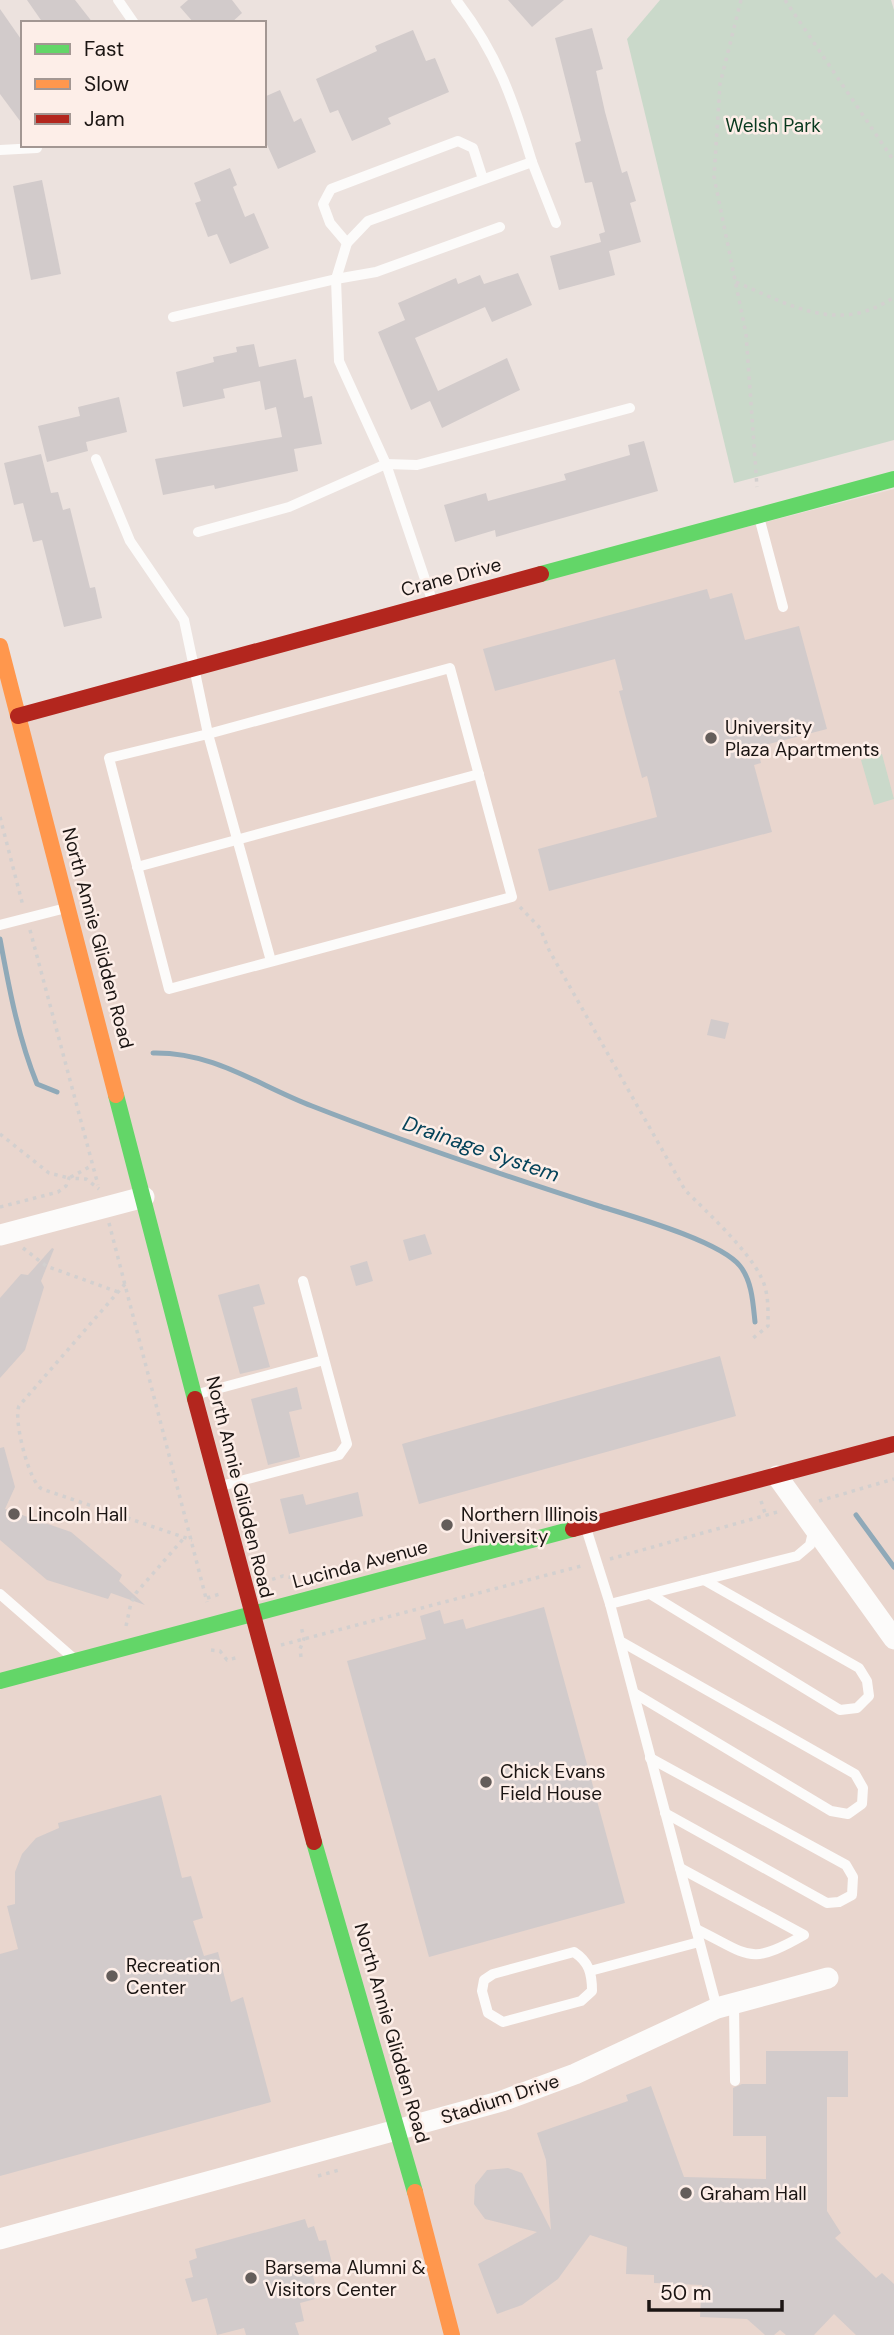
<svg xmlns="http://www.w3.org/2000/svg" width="894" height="2335" viewBox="0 0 894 2335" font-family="'DM Sans',sans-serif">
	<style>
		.built { fill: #e9d6ce }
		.green { fill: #cad9ca }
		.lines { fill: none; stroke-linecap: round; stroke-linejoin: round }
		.stream { stroke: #8fa9b8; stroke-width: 5 }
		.building { fill: #d2cbcb }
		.path { stroke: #d3d0cf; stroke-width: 3.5; stroke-dasharray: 3.5 5; stroke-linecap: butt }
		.lane { stroke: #fcfbfa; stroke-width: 10 }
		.street { stroke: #fcfbfa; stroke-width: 21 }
		.fast { stroke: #63d668; stroke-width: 16 }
		.slow { stroke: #ff974d; stroke-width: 16 }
		.jam { stroke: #b3261e; stroke-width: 16 }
		.poi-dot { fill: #645d5a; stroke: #fdeee8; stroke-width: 2.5 }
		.labels { text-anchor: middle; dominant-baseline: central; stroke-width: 5; stroke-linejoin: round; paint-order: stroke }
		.park-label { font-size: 19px; fill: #09391e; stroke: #fdeee8 }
		.street-label { font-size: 19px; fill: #1b1513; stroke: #fdeee8 }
		.poi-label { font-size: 19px; fill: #1b1513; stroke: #fdeee8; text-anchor: start }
		.water-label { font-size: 21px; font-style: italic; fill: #05435a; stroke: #fdeee8 }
	</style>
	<rect width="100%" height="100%" fill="#ece2de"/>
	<!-- built -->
	<polygon class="built" points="894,489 894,2335 0,2335 0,646 18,715"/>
	<!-- green -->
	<g class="green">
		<polygon points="660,0 891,0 894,10 894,440 734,483 627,39"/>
		<polygon points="882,754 894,799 874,805 861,760"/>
	</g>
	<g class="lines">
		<!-- stream -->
		<g class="stream">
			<path d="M0,939c9,49 18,98 37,145l20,8"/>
			<path d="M153,1053c62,-1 104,32 159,53 94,37 191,69 287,100 32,10 121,35 141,60 12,15 13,37 15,56"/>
			<polyline points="856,1515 894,1567"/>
		</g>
	</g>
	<!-- building -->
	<g class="building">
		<polygon points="27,0 75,0 93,23 43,23"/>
		<polygon points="188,0 232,0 242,13 231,23 194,23 180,7"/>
		<polygon points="508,0 564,0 532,27"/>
		<polygon points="0,9 23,42 23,125 0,94"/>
		<polygon points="592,28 603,69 596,71 605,112 622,173 627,171 636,201 630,203 641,242 609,251 615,275 559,290 550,256 601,242 599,234 605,232 592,182 585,183 575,143 581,141 555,38"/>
		<polygon points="413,30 426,61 435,58 449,92 388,118 391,124 352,141 338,110 330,113 316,79 377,51 375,46"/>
		<polygon points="280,90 294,122 301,118 316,152 278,169 264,138 264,97"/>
		<polygon points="230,168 237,185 233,187 245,217 254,213 269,248 230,264 217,234 208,237 195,203 201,201 194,183"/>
		<polygon points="42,180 61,274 31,280 13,186"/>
		<polygon points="518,273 532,305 492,322 485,307 415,338 438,391 507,358 520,390 442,428 430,401 411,410 378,332 405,320 398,303 456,278 458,284 480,275 484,284"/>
		<polygon points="254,344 259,367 296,359 304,398 312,396 322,444 294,449 298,471 215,489 214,485 163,495 155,459 282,437 276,407 265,410 260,381 223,389 225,398 183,407 176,372 214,362 213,357 237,352 236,347"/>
		<polygon points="119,397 127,432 86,442 88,451 47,462 38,426 80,416 78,407"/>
		<polygon points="644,441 658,491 496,537 495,530 455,542 444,505 486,493 488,501 566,480 564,474 630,455 628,445"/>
		<polygon points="41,454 51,493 58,492 63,510 70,508 90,588 95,587 102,618 64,627 42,540 33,542 23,503 14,505 4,463"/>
		<polygon points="707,589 710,599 732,593 745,640 799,626 827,729 757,747 761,763 754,765 772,832 549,891 538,849 657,817 647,776 642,778 619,691 623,690 615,659 495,691 483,649"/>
		<polygon points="711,1019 729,1023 725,1039 707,1035"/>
		<polygon points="425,1234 432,1254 409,1261 403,1240"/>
		<polygon points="52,1248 54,1249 41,1281 44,1287 25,1350 0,1378 0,1298 21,1274 28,1275"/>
		<polygon points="367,1261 373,1281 356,1286 350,1266"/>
		<polygon points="259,1284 265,1304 253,1307 270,1367 240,1374 218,1295"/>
		<polygon points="720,1356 736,1416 419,1504 402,1444"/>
		<polygon points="297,1387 302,1409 289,1412 300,1457 268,1465 251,1399"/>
		<polygon points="4,1447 15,1487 5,1509 71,1532 122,1575 119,1581 145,1605 111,1593 108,1599 47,1580 0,1540 0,1448"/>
		<polygon points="358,1492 363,1516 289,1534 280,1499 303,1494 306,1505"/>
		<polygon points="544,1607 625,1903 429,1957 347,1661 426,1639 420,1616 440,1610 444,1624 463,1619 466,1629"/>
		<polygon points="161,1795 182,1878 191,1876 203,1918 193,1921 204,1956 218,1952 231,2002 243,1997 271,2102 0,2176 0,1954 18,1949 7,1906 15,1904 15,1872 22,1854 36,1838 59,1828 58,1823"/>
		<polygon points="766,2051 848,2051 848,2097 827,2097 827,2211 841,2233 835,2238 876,2278 882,2273 894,2284 894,2335 856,2335 834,2314 814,2335 786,2335 780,2330 774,2335 765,2335 747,2319 700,2317 702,2285 654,2283 654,2275 626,2274 627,2247 590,2235 558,2279 522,2305 497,2314 478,2264 537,2232 485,2219 474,2204 475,2185 487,2170 508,2168 522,2173 551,2230 546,2160 537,2133 628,2101 626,2095 651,2086 684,2177 766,2179 766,2136 733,2136 733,2088 742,2084 766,2084"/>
		<polygon points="305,2219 308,2228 314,2226 319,2241 326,2240 332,2263 311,2269 319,2298 300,2303 304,2321 295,2323 299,2335 246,2335 244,2328 217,2335 207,2298 192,2302 185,2279 193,2277 189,2261 197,2258 195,2249"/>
	</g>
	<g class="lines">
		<!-- path -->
		<g class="path">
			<polyline points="741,0 720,84 714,177 746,334 757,487"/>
			<polyline points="785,0 894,161"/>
			<path d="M736,282c54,23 103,53 158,15"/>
			<polyline points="0,817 23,906"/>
			<path d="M520,907l20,21 9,22 136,240c22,22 63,60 76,87 8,15 7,33 7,49l-16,13"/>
			<polyline points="30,930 98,1185"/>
			<polyline points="0,1134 49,1173 69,1178 93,1165"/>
			<polyline points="0,1207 58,1192 66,1186 69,1178 86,1179 99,1189"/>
			<polyline points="109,1223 207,1602"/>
			<polyline points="23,1248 46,1266 118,1292"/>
			<path d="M125,1284l-106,122c-6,13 10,77 23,83l150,51"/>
			<polyline points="761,1501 766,1516"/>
			<polyline points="819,1501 894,1479"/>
			<polyline points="610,1559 781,1511"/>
			<polyline points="264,1582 283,1576 294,1578"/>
			<polyline points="207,1598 223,1593"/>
			<polyline points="126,1626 131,1603 136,1593 184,1538"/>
			<polyline points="281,1645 585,1565"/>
			<polyline points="211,1650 220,1651 227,1660 240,1657"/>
			<polyline points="301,1657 300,1649 304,1639 301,1626"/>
			<polyline points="318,2176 339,2170"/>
		</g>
		<!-- lane -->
		<g class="lane">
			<polyline points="118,0 134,23"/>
			<path d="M456,0c41,53 57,99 76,162"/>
			<polyline points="0,150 37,148"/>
			<polyline points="347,243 330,223 323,204 331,189 458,141 473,148 483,179"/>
			<polyline points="173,317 336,279 376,272 500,227"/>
			<polyline points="96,459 130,541 184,620 208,734 109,758 169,989 512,897 450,668 208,734 271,961"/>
			<polyline points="759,517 783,607"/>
			<polyline points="198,532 289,507 386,464 417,465 630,408"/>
			<polyline points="432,600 386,464 339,361 336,279 347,243 368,221 532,162 556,223"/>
			<polyline points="137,867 479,774"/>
			<polyline points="0,925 66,908"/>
			<polyline points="198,1394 324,1360"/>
			<polyline points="221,1486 339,1455 347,1444 303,1281"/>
			<polyline points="586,1528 610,1604 717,2008"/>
			<polyline points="0,1594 72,1657"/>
			<polyline points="650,1594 840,1710 857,1708 869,1696 867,1681 859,1668 704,1580"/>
			<polyline points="610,1604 797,1556 810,1545 814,1528"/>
			<polyline points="620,1641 855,1774 863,1788 862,1804 848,1814 831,1811 634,1693"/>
			<polyline points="650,1758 846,1865 853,1877 852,1895 839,1902 827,1903 665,1813"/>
			<path d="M680,1868l124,67c-56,32 -54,20 -108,-6"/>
			<path d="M574,1952c15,10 18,21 18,39l-11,10 -78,21 -15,-9 -6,-22 2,-11 9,-6z"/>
			<polyline points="590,1971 699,1942"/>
			<polyline points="734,2004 735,2081"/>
		</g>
		<!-- street -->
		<g class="street">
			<polyline points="0,1235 144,1197"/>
			<polyline points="777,1476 894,1639"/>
			<polyline points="0,2239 502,2101 575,2074 717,2008 828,1978"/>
		</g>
		<!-- fast -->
		<g class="fast">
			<polyline points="541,574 894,479"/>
			<polyline points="116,1095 195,1399"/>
			<polyline points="0,1681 573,1529"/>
			<polyline points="314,1842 415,2192"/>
		</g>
		<!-- slow -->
		<g class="slow">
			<polyline points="0,646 116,1095"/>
			<polyline points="415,2192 452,2335"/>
		</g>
		<!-- jam -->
		<g class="jam">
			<polyline points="18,716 541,574"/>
			<polyline points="195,1399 314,1842"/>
			<polyline points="573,1529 894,1444"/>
		</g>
	</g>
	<!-- markers -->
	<g class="poi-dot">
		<circle cx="711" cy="738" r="7"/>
		<circle cx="14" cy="1514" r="7"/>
		<circle cx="447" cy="1525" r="7"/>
		<circle cx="486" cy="1782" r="7"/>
		<circle cx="112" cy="1976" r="7"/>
		<circle cx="686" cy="2193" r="7"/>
		<circle cx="251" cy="2278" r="7"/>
	</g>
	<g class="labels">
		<!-- park labels -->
		<g class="park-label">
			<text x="773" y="125">Welsh Park</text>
		</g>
		<!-- street labels -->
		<g class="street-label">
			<text transform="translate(451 577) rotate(-15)">Crane Drive</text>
			<text transform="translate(98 938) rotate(75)">North Annie Glidden Road</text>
			<text transform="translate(240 1487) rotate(76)">North Annie Glidden Road</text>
			<text transform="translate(360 1564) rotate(-15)">Lucinda Avenue</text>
			<text transform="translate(392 2033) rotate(74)">North Annie Glidden Road</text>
			<text transform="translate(500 2099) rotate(-18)">Stadium Drive</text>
		</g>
		<!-- poi labels -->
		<g class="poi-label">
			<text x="725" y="727">University<tspan x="725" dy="22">Plaza Apartments</tspan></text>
			<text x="28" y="1514">Lincoln Hall</text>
			<text x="461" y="1514">Northern Illinois<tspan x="461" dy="22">University</tspan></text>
			<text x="500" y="1771">Chick Evans<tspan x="500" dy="22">Field House</tspan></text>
			<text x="126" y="1965">Recreation<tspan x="126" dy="22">Center</tspan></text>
			<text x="700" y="2193">Graham Hall</text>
			<text x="265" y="2267">Barsema Alumni &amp;<tspan x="265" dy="22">Visitors Center</tspan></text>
		</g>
		<!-- water labels -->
		<g class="water-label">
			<text transform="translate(481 1149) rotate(19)">Drainage System</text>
		</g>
	</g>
	<!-- legend -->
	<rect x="21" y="21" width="245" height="126" fill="#fdeee8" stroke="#a39793" stroke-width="2"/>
	<rect x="35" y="44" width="35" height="10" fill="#63d668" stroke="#a39793" stroke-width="2"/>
	<text x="84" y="56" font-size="21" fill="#1b1513">Fast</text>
	<rect x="35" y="79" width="35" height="10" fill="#ff974d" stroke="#a39793" stroke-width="2"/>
	<text x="84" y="91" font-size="21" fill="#1b1513">Slow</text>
	<rect x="35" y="114" width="35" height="10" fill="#b3261e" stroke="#a39793" stroke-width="2"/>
	<text x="84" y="126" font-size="21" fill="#1b1513">Jam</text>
	<!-- scale -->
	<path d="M649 2300v10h133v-10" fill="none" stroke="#1b1513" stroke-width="3.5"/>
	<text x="660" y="2300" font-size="21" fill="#1b1513" stroke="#fdeee8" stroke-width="5" paint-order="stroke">50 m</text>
</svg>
